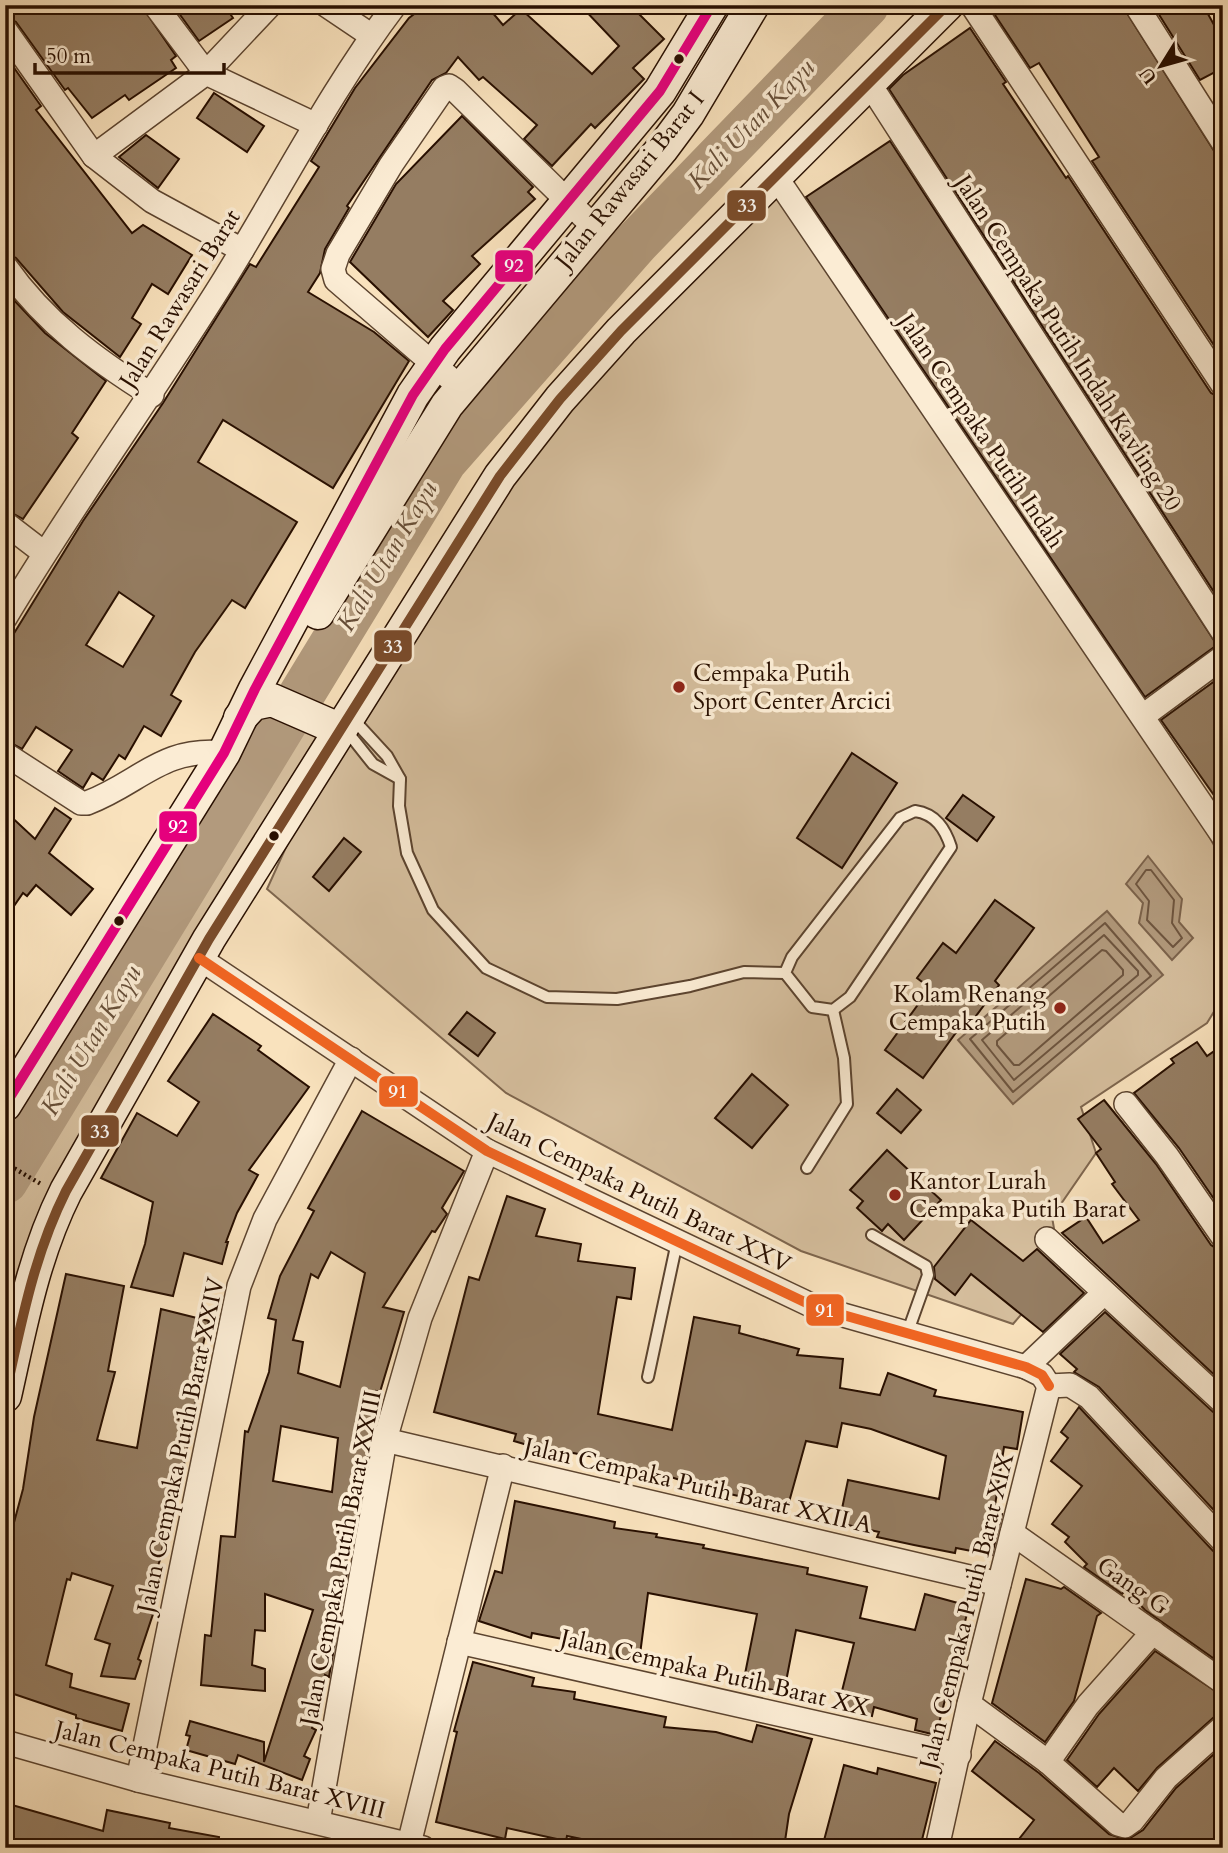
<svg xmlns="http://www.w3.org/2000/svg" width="1228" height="1853" viewBox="0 0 1228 1853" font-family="Cardo,serif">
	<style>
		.green { fill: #d5be9d; stroke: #7e664e; stroke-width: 2 }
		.water { fill: #b29a7d; stroke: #7b624b; stroke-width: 2 }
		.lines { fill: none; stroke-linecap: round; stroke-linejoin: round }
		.shore { stroke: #6d543e; stroke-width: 2 }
		.river { stroke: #b29a7d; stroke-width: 46 }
		.building { fill: #957d62; stroke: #280f00; stroke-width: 2; fill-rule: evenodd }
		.lane-casing { stroke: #5c442f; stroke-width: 14 }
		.street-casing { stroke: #5c442f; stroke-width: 26 }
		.secondary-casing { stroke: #280f00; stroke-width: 35 }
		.path { stroke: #280f00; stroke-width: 4.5; stroke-dasharray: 2 3.5; stroke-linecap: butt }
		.lane { stroke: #fbecd4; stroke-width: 10 }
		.street { stroke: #fbecd4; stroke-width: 23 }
		.secondary { stroke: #fbecd4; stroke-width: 32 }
		.bus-1-casing { stroke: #fbecd4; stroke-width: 16 }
		.bus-2-casing { stroke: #fbecd4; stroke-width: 16 }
		.bus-3-casing { stroke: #fbecd4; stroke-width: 16 }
		.bus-1 { stroke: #e5007d; stroke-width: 10 }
		.bus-2 { stroke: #7a4b2a; stroke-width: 10 }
		.bus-3 { stroke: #f26522; stroke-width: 10 }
		.bus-dot { fill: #280f00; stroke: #fbecd4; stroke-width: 2.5 }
		.poi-dot { fill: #8f2418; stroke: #fbecd4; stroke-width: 2.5 }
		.labels { text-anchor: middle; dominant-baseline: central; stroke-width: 7; stroke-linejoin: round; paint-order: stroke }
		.street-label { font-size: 24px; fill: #280f00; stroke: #fbecd4 }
		.poi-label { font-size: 24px; fill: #280f00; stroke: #fbecd4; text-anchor: start }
		.water-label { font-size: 26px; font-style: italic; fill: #664e38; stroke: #fbecd4 }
		.line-badge { stroke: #fbecd4; stroke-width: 2.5 }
		.badge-label { font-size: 19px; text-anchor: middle; font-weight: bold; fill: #fff }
	</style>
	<rect width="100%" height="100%" fill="#f9e2bd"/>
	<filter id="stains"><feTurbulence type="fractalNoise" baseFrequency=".00286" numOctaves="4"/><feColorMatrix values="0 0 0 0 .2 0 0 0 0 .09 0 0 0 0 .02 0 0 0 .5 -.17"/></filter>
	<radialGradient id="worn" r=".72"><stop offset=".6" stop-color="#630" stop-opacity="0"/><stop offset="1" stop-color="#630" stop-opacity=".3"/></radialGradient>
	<!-- green -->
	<g class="green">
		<polygon points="778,190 1181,784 1223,862 1223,997 1207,1023 1081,1107 1096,1153 1052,1217 1061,1269 1013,1324 801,1251 506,1093 267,889 292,834 347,729 566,404"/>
		<polygon points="258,702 339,730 66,1191 5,1396 5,1118"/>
	</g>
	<!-- water -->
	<g class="water">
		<polygon points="1148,856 1182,899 1179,922 1193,938 1172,960 1139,923 1143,903 1126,884"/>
		<polygon points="1107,911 1163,975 1013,1104 958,1040"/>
	</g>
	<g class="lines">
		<!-- shore -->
		<g class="shore">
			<polygon points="1146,870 1151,870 1174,900 1172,923 1182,938 1173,947 1147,920 1149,901 1136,884"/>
			<polygon points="1105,923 1151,976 1013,1092 970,1039"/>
			<polygon points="1104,935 1138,971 1138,975 1014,1080 982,1040"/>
			<polygon points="1102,950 1106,951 1123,970 1123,975 1019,1065 1014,1065 997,1045 997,1041"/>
		</g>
		<!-- river -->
		<polyline class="river" points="5,1181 444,461 636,243 866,5"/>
	</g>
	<!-- building -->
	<g class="building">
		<polygon points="5,5 141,5 176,56 171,60 176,68 129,100 125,95 92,118 68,88 65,90 16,22 5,16"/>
		<polygon points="173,5 224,5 233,18 199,41"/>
		<path d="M426,5h60l17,20 18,-16 71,65 27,-28 -39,-41h50l34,34 -31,29 11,11 -49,49 -4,-4 -39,42 -28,-27 13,-14 -54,-48 -4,3 -21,-23 -12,16 -14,7 -85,126 2,2 -24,41 -5,24 -12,19 66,40 35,29 -76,127 -110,-68 -25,42 99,60 -52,86 -13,-8 -37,52 -24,43 10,6 -20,35 -17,-10 -19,33 -6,-4 -16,25 -11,-7 -9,15 -25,-17 14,-21 -36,-23 -14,22 -17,-9v-92l78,-127 80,-118 87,-139 6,3 63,-100 -8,-6 44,-73 54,-70zM119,592l35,24 -31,51 -37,-22z"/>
		<polygon points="1002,5 1122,5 1223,165 1223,359 1092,161 1099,157 1039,63 1030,68 993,12"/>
		<polygon points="1153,5 1203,5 1223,41 1223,68 1200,80"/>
		<polygon points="970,28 1006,82 1003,84 1066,178 1068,176 1211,393 1223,399 1223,606 889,89 903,75"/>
		<polygon points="5,55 41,106 36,110 132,233 143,225 192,255 168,294 152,284 132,318 141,324 120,357 63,312 16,258 5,252"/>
		<polygon points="214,93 264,126 247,152 197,118"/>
		<polygon points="462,116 533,187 528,192 535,199 472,256 480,264 443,301 453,310 428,337 350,262 396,184"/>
		<polygon points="146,135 179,159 158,188 119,157"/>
		<polygon points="890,141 1217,645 1145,697 806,197"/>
		<polygon points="12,298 45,333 106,381 72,433 78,438 23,519 5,509 5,302"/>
		<polygon points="1223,675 1223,808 1161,720"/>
		<polygon points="852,753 897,783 842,868 797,838"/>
		<polygon points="963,795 994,817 977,841 946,818"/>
		<polygon points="55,808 71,819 49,853 93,889 71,915 36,885 27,896 23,893 5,919 5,811 35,839"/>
		<polygon points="344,838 361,852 329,891 313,877"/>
		<polygon points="995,900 1034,928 995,981 999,985 973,1020 968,1016 923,1078 885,1050 930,988 917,978 943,943 956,953"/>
		<polygon points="467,1012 495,1033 478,1056 449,1034"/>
		<polygon points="213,1014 261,1046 258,1050 309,1087 249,1170 258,1175 237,1213 226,1242 228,1242 222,1264 184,1253 173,1296 131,1287 145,1244 153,1202 101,1178 137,1113 177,1136 199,1102 168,1081"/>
		<polygon points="1197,1042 1207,1056 1223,1045 1223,1212 1179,1148 1134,1093 1174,1063 1171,1059"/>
		<polygon points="752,1074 788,1105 752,1148 715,1118"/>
		<polygon points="897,1089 921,1110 901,1133 877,1113"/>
		<polygon points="1104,1100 1156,1164 1211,1245 1223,1253 1223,1383 1062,1233 1086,1217 1103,1243 1139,1220 1112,1184 1115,1182 1096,1153 1101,1149 1078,1119"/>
		<path d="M362,1111l102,60 -22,37 5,6 -12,18 -3,-1 -49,76 21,5 -24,80 -4,-1 -6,51 -17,101 -9,24h4l-19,110 -4,-2 -13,53 4,2 -12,26 6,3 -8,21 -64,-25 -3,9 -49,-14 4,-14 -4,-1 4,-14 74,21v20l49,-152 -48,-16v37l-10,-1 -3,35 13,4v22l-64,-6 4,-50 6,1 10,-100 14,1 10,-106 3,1 21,-60 7,-52 -8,-2 12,-42 34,-65 -6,-3zM331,1252l34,21 -25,114 -42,-14 5,-31 -10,-2 18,-66 7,4zM281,1426l57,12 -6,54 -59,-11z"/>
		<polygon points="887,1150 941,1200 904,1240 888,1224 882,1231 857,1208 863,1201 850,1190"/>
		<polygon points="507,1196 545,1209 536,1236 581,1244 578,1261 635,1268 631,1299 617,1297 598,1414 672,1430 694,1317 740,1326 739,1333 799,1349 797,1355 843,1359 840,1388 880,1395 888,1373 936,1390 934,1396 1023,1412 1017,1449 1004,1447 994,1512 1002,1514 992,1555 956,1548 955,1553 914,1545 877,1537 879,1532 839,1523 848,1480 939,1499 946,1456 871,1429 842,1423 837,1447 806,1441 786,1513 755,1504 756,1500 708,1489 649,1470 647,1478 613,1471 615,1461 552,1449 551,1452 514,1441 516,1434 434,1412 469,1277 479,1280"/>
		<polygon points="971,1220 1023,1261 1037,1249 1084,1293 1043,1332 971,1274 955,1295 935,1279 934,1267"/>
		<polygon points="66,1274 124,1286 108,1371 115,1372 97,1440 137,1448 161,1309 209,1321 192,1388 198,1389 180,1486 173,1484 162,1525 167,1526 160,1560 142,1610 153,1614 138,1659 141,1661 135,1679 101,1676 110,1644 95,1639 113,1586 72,1573 70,1580 67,1579 46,1665 72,1674 70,1687 129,1704 122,1731 76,1718 76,1715 5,1691 5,1655 12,1634 5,1632 5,1584 10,1564 5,1562 5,1556 23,1489 34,1417"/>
		<polygon points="1105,1312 1213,1412 1223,1416 1223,1520 1099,1387 1074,1372 1077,1369 1060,1354"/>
		<polygon points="1079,1407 1213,1551 1223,1555 1223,1665 1145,1610 1126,1590 1122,1594 1084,1567 1087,1564 1065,1542 1069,1537 1052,1524 1082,1486 1051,1461 1068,1438 1061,1432"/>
		<polygon points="515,1501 615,1522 614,1528 657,1534 656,1537 704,1545 703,1548 808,1568 807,1574 867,1587 860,1618 915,1630 925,1594 969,1606 936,1735 915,1730 917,1719 874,1707 872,1716 838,1707 854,1643 796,1630 784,1692 743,1684 757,1614 648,1593 639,1662 602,1657 603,1647 532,1633 531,1638 479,1621 495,1571 502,1573"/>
		<polygon points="1026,1579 1061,1589 1064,1587 1101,1613 1097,1616 1074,1701 1045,1742 992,1703"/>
		<polygon points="1155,1651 1223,1696 1223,1713 1214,1717 1157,1768 1138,1791 1114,1768 1097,1787 1067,1760 1099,1714"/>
		<polygon points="473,1662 534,1678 532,1686 575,1692 574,1699 666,1717 664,1727 716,1732 752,1742 757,1725 812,1739 789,1814 784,1848 624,1848 567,1836 566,1841 507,1828 505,1839 436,1822 457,1732 454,1731"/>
		<polygon points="995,1741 1039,1773 1109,1834 1127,1840 1143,1830 1176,1788 1223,1746 1223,1848 1012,1848 1034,1820 972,1771"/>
		<polygon points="844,1765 877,1774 878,1768 936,1783 920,1848 822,1848"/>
		<polygon points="5,1803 103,1831 107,1810 170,1823 169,1828 219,1837 218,1848 5,1848"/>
	</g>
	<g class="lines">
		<!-- lane casing -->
		<g class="lane-casing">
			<g id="lane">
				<polyline points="352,718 387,756 400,779 399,806 407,853 433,910 486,968 547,997 617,999 690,986 744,972 785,973"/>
				<polyline points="346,730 373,764 400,779"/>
				<path d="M915,811c21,3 30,18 36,36l-101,150 -17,13 -21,-3 -27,-34 7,-16 108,-139z"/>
				<polyline points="807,1168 847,1104 844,1058 833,1010"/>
				<polyline points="872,1235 926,1266 928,1275 907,1334"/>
				<polyline points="648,1377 677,1242"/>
			</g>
		</g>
		<!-- street casing -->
		<g class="street-casing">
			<g id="street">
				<polyline points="155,5 206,73 316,125"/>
				<polyline points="326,5 372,36"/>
				<polyline points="972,5 1223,385"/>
				<polyline points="1136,5 1223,142"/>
				<polyline points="5,30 94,156 152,201 242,250"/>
				<polyline points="869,83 1223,632"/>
				<polyline points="94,156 206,73 270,5"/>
				<polyline points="776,177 1223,836"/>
				<path d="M5,266c39,56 91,94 147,129"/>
				<polyline points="460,387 336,280 333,269 338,254 391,165 444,88 449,86 455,90 595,228"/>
				<polyline points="5,523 44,553"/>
				<path d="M5,618c69,-115 148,-224 219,-338 57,-92 106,-189 171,-275"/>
				<polyline points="1143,716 1223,657"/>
				<path d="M5,754l76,49h6c53,-20 74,-56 137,-50"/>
				<polyline points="199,958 487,1151 815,1307 1026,1367 1042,1375 1049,1386"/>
				<polyline points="1126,1104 1167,1156 1223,1237"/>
				<polyline points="1047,1239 1223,1402"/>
				<polyline points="1026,1367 1103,1294"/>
				<polyline points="1049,1386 1070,1385 1089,1397 1223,1541"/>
				<polyline points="385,1440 999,1584"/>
				<polyline points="1012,1533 1223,1682"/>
				<polyline points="459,1642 959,1755"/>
				<polyline points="969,1704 1048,1762 1118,1824 1125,1826 1132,1821 1166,1778 1223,1727"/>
				<polyline points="5,1742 138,1780 423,1848"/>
				<polyline points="1048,1762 1088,1705 1153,1632"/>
				<polyline points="138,1780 239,1286 265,1219 351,1059"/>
				<polyline points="318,1822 385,1440 420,1318 487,1151"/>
				<polyline points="409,1844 503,1466"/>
				<polyline points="937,1848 969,1704 1049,1386"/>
			</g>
		</g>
		<!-- secondary casing -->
		<g class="secondary-casing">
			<g id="secondary">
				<polyline points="318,613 447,405 662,149 688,114 753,5"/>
				<polyline points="240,718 253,704 272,700 341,730"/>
				<polyline points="5,1105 224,753 255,689 413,395 445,349 660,91 712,5"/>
				<path d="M5,1396c16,-71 28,-139 61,-205l143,-252 291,-463 60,-77 61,-68 326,-326"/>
			</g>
		</g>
		<!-- path -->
		<polyline class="path" points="5,1163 41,1184"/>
		<!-- lane -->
		<use href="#lane" class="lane"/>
		<!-- street -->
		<use href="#street" class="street"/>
		<!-- secondary -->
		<use href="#secondary" class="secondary"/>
		<!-- bus-1 casing -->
		<g class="bus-1-casing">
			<polyline id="bus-1" points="5,1105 224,753 255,689 413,395 445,349 660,91 712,5"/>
		</g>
		<!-- bus-2 casing -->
		<g class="bus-2-casing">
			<path id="bus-2" d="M5,1396c16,-71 28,-139 61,-205l143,-252 291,-463 60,-77 61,-68 326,-326"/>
		</g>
		<!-- bus-3 casing -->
		<g class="bus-3-casing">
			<polyline id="bus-3" points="199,958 487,1151 815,1307 1026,1367 1042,1375 1049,1386"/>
		</g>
		<!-- bus-1 -->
		<use href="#bus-1" class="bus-1"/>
		<!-- bus-2 -->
		<use href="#bus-2" class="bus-2"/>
		<!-- bus-3 -->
		<use href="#bus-3" class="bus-3"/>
	</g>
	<!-- markers -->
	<g class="bus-dot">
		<circle cx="679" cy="59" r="6"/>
		<circle cx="274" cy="836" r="6"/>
		<circle cx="119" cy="921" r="6"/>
	</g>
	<g class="poi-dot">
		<circle cx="679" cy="687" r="7"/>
		<circle cx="1060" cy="1008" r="7"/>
		<circle cx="895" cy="1195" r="7"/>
	</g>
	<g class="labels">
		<!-- street labels -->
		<g class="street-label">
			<text transform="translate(630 180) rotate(-51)">Jalan Rawasari Barat I</text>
			<text transform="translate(180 299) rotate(-58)">Jalan Rawasari Barat</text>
			<text transform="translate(1068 343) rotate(57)">Jalan Cempaka Putih Indah Kavling 20</text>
			<text transform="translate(981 431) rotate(56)">Jalan Cempaka Putih Indah</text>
			<text transform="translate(639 1193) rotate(26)">Jalan Cempaka Putih Barat XXV</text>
			<text transform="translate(181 1445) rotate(-78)">Jalan Cempaka Putih Barat XXIV</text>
			<text transform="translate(698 1486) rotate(13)">Jalan Cempaka Putih Barat XXII A</text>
			<text transform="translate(341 1558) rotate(-79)">Jalan Cempaka Putih Barat XXIII</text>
			<text transform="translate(1133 1586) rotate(35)">Gang G</text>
			<text transform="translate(967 1611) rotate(-76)">Jalan Cempaka Putih Barat XIX</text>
			<text transform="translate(715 1673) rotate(13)">Jalan Cempaka Putih Barat XX</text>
			<text transform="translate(220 1770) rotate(14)">Jalan Cempaka Putih Barat XVIII</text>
		</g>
		<!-- poi labels -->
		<g class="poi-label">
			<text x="693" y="673">Cempaka Putih<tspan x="693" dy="28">Sport Center Arcici</tspan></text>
			<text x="1046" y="994" text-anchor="end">Kolam Renang<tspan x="1046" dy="28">Cempaka Putih</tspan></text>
			<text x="909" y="1181">Kantor Lurah<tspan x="909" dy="28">Cempaka Putih Barat</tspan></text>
		</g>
		<!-- water labels -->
		<g class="water-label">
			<text transform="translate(751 124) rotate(-46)">Kali Utan Kayu</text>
			<text transform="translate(387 556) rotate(-59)">Kali Utan Kayu</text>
			<text transform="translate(91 1040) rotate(-59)">Kali Utan Kayu</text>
		</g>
	</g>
	<g class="line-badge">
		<rect x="726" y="189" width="41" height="33" rx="7" fill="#7a4b2a"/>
		<rect x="494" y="249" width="40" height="34" rx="7" fill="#e5007d"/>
		<rect x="373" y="629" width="40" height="34" rx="7" fill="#7a4b2a"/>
		<rect x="158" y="810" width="40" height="33" rx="7" fill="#e5007d"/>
		<rect x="378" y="1075" width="41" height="33" rx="7" fill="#f26522"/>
		<rect x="80" y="1114" width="40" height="34" rx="7" fill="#7a4b2a"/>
		<rect x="805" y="1293" width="40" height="34" rx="7" fill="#f26522"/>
	</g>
	<g class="badge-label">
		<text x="747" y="212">33</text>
		<text x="514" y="272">92</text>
		<text x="393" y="653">33</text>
		<text x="178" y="833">92</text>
		<text x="398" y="1098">91</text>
		<text x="100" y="1138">33</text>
		<text x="825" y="1317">91</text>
	</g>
	<!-- margin -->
	<rect width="1228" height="1853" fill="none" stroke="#f9e2bd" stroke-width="28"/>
	<rect x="7" y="7" width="1214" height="1839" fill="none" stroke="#280f00" stroke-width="3.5"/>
	<rect x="14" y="14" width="1200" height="1825" fill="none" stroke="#280f00" stroke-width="2"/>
	<!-- north arrow -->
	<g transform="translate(1161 66) rotate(233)" stroke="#fbecd4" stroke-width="5" paint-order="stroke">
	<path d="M0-5L12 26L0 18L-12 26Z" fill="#280f00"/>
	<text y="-10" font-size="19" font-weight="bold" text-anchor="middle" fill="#280f00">U</text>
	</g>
	<!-- scale -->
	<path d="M35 63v10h189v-10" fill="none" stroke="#280f00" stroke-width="3.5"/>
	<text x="46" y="63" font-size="21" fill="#280f00" stroke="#fbecd4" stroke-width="5" paint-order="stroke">50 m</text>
	<rect width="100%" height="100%" filter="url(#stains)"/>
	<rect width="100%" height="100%" fill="url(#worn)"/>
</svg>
